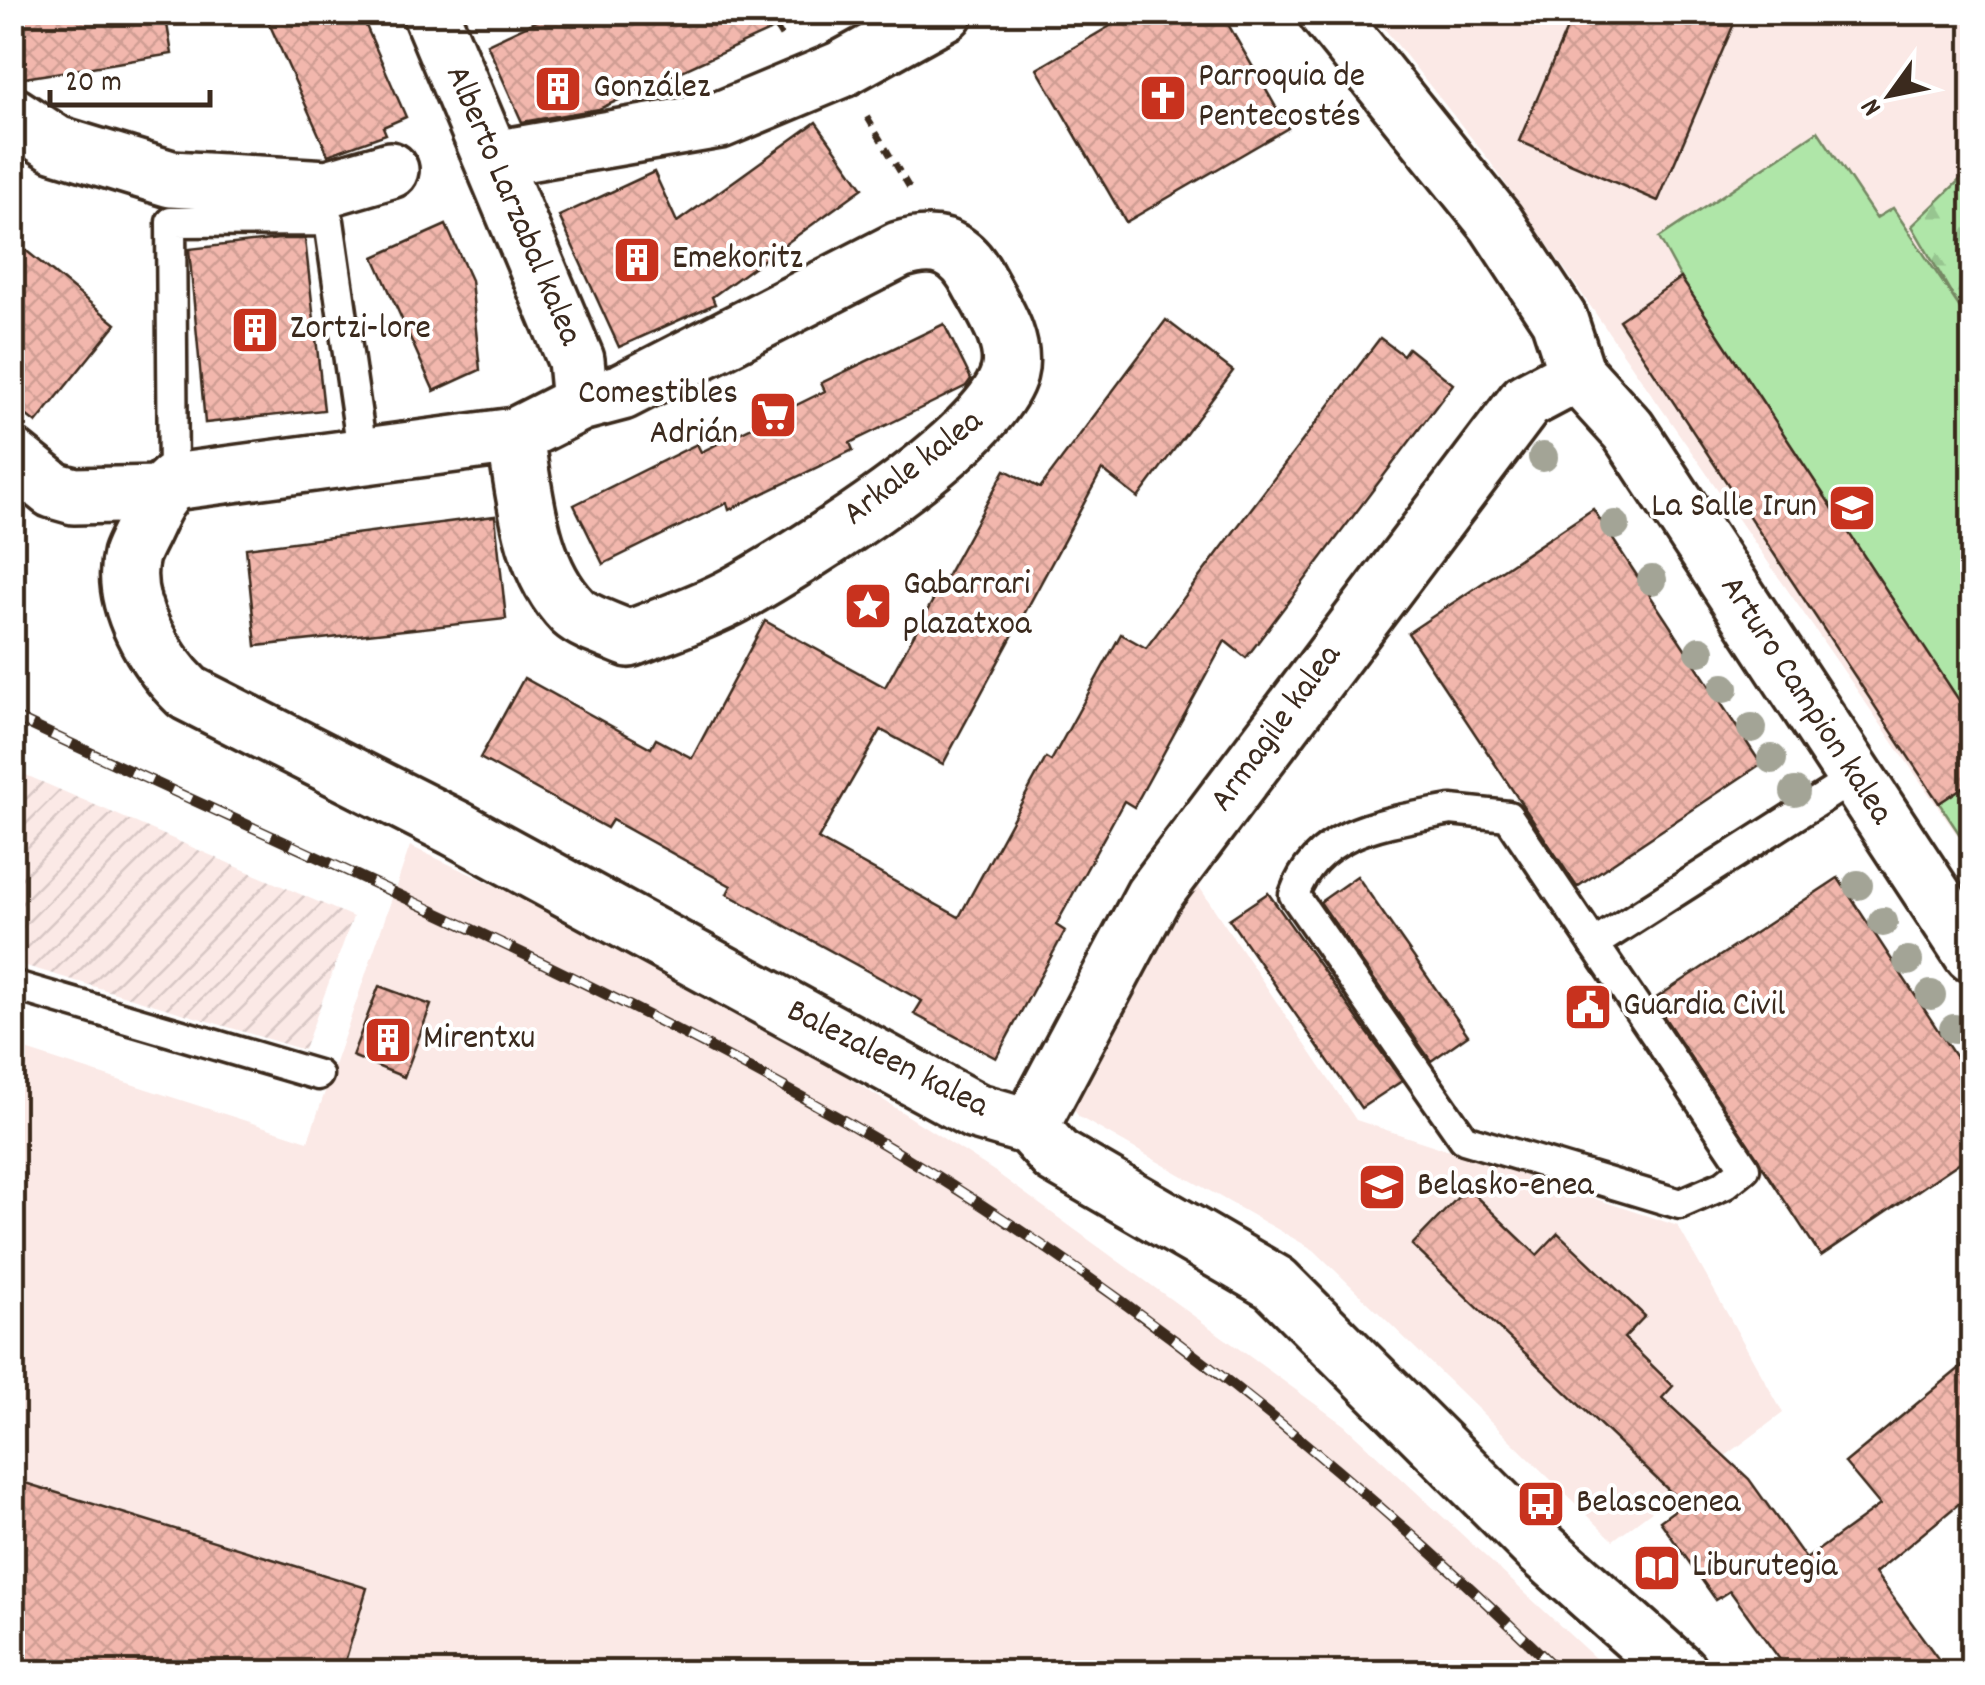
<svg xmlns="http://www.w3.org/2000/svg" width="1985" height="1685" viewBox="0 0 1985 1685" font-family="Dekko,sans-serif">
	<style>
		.built { fill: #fbe9e6 }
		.industrial { fill: url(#industrial-furrows) }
		.forest { fill: url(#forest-firs); stroke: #758863; stroke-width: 2.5 }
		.pitch { fill: #afe6a8; stroke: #758863; stroke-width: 2.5 }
		.building { fill: url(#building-cross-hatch); stroke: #3b2a1e; stroke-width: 2.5 }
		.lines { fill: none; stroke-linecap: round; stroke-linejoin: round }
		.lane-casing { stroke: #3b2a1e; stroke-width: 35 }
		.street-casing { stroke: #3b2a1e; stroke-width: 62 }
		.path { stroke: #3b2a1e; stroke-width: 6; stroke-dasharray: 10 8; stroke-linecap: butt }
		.lane { stroke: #fff; stroke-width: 28 }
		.street { stroke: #fff; stroke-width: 55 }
		.rail-casing { stroke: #3b2a1e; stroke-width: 11 }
		.rail { stroke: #fff; stroke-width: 8; stroke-dasharray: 22; stroke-linecap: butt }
		.tree { fill: #a3a496 }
		.labels { text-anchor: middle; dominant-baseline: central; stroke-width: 8; stroke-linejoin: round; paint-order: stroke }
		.poi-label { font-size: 35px; fill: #3b2a1e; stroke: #fff; text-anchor: start }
		.street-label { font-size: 35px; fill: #3b2a1e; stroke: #fff }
	</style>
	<defs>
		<pattern id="industrial-furrows" width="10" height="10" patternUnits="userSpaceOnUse" patternTransform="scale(2.5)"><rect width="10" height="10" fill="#fbe9e6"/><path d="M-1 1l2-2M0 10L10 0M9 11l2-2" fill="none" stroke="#d8c8c5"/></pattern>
		<pattern id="forest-firs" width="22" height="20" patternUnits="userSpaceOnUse" patternTransform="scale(2.5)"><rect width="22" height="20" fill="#afe6a8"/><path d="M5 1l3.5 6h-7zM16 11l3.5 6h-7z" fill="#97c590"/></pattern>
		<pattern id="building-cross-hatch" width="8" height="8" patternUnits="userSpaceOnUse" patternTransform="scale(2.5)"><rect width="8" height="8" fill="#f2b7ad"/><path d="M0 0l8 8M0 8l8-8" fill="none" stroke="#d09e94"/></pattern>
	</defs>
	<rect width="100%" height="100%" fill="#fff"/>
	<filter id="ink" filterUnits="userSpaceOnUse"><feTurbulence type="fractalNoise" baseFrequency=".01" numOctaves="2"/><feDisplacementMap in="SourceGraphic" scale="20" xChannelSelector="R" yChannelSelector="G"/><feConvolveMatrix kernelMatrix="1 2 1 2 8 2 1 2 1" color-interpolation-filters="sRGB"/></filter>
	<g filter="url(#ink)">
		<!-- built -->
		<g class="built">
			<polygon points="1372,13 1972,13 1972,856 1489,160"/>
			<polygon points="410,846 693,978 994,1171 1344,1425 1610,1672 13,1672 13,1046 308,1141"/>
			<polygon points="1196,882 1356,1120 1678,1226 1783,1413 1613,1540 1314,1250 1079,1117 1071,1105"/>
		</g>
		<!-- industrial -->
		<polygon class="industrial" points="12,769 353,917 304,1050 13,962"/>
		<!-- forest -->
		<polygon class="forest" points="1972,168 1972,329 1912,226"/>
		<!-- pitch -->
		<g class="pitch">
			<polygon points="1818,131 1876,218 1893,208 1972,326 1972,720 1681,278 1659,238"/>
			<polygon points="1972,781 1972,853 1939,803"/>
		</g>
		<!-- building -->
		<g class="building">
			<polygon points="12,12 165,12 172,54 12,80"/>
			<polygon points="264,12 360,12 406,117 383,127 386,134 328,155"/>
			<polygon points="556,12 811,12 599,109 522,122 487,44"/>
			<polygon points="1134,12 1221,12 1288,128 1126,222 1037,69"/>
			<polygon points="1574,12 1739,12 1658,201 1519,141"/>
			<polygon points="816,122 863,188 712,297 715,304 619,347 559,216 654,172 677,222"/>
			<polygon points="446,225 471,280 480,370 434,391 374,257"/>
			<polygon points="12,239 116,324 36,423 12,404"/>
			<polygon points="279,239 305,239 324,410 205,423 189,249"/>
			<polygon points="1681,278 1972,720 1972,781 1939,803 1619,320"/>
			<polygon points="1166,320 1233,371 1138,498 1102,470 943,764 881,730 818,839 959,917 1046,758 1051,761 1121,634 1146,648 1380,338 1403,355 1408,348 1453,384 1246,658 1225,641 1134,807 1124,801 1056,925 1065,931 996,1058 914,1014 922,1001 727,894 731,886 612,820 607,828 480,758 524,678 651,748 656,739 692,758 765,621 885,687 1005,470 1040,488"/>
			<polygon points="944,324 971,379 966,386 850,443 853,450 729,510 727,503 603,564 574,505 697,444 701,452 825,391 821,383"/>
			<polygon points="1593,509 1761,764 1577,887 1408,633"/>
			<polygon points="495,516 506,619 256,646 246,548"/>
			<polygon points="1357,876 1468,1035 1431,1061 1320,902"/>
			<polygon points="1838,878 1972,1082 1972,1154 1821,1256 1653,1000"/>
			<polygon points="1268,893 1402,1081 1361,1108 1229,919"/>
			<polygon points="379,986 431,1005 404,1077 352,1056"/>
			<polygon points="1467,1188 1537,1255 1558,1233 1645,1316 1624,1338 1673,1386 1662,1398 1749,1479 1806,1559 1880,1505 1845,1463 1972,1358 1972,1493 1875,1573 1948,1672 1789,1672 1730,1591 1716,1600 1660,1521 1683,1504 1412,1245"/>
			<polygon points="12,1479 367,1588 342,1672 12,1672"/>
		</g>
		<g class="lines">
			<!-- lane casing -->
			<g class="lane-casing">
				<g id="lane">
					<polyline points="173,482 171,222 329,221 363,458"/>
					<path d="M1451,810l57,6 237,352 -21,17 -44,19 -216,-65 -170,-244c23,-67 96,-73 157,-85z"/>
					<polyline points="1594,944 1854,778"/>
					<polyline points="12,985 318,1075"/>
				</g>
			</g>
			<!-- street casing -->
			<g class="street-casing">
				<g id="street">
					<polyline points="430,12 576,360 580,403"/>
					<polyline points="1326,12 1496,223 1559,319 1577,374 1628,430 1972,954"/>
					<polyline points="12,115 56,144 171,179 328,188 390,170"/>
					<polyline points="493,159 720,120 840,70 945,12"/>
					<path d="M515,436c10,59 14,131 58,176 13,12 40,19 56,27 35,-14 73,-26 106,-44 64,-36 256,-154 274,-222 8,-31 -16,-65 -30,-91 -18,-36 -42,-44 -80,-32l-277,142 -42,11 -65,33 -342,46c-15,13 -21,28 -29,45 -4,9 -10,19 -13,28 -12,48 25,107 57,138l267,135 520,283 55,16 26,29 219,127 266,266 138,123"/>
					<polyline points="12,457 53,490 74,496 160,494"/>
					<polyline points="1030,1127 1153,896 1526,401 1577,374"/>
				</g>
			</g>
			<!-- path -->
			<g class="path">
				<polyline points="767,12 782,37"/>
				<polyline points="867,117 912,192"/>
			</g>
			<!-- lane -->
			<use href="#lane" class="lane"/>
			<!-- street -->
			<use href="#street" class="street"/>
			<!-- rail casing -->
			<g class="rail-casing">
				<path id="rail" d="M12,716c279,132 568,253 836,407 260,150 496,340 711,549"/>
			</g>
			<!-- rail -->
			<use href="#rail" class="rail"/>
		</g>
		<!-- trees -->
		<g class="tree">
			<circle cx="1543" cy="457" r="15"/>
			<circle cx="1615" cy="525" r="15"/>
			<circle cx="1652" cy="580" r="15"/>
			<circle cx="1700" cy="651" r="15"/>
			<circle cx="1724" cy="688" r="15"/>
			<circle cx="1752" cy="728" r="15"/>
			<circle cx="1772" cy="759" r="15"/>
			<circle cx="1795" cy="792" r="15"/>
			<circle cx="1858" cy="885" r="15"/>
			<circle cx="1883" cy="922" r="15"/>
			<circle cx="1908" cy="961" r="15"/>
			<circle cx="1931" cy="995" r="15"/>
			<circle cx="1954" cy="1029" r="15"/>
		</g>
	</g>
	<!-- icons -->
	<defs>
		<g id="building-square" transform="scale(2.5)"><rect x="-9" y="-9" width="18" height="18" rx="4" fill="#c8321e" stroke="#fff"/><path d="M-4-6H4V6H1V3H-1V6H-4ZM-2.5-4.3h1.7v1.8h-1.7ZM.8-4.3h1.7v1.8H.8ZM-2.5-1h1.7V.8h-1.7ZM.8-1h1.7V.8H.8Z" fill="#fff"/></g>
		<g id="church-square" transform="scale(2.5)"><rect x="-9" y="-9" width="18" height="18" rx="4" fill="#c8321e" stroke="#fff"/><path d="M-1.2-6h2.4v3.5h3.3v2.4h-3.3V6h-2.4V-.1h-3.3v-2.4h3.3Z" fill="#fff"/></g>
		<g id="supermarket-square" transform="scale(2.5)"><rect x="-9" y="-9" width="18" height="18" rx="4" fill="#c8321e" stroke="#fff"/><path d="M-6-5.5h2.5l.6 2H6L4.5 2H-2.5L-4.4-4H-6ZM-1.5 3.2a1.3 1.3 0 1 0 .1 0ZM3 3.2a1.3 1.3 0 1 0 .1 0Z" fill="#fff"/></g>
		<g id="school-square" transform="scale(2.5)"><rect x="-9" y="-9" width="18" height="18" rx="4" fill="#c8321e" stroke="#fff"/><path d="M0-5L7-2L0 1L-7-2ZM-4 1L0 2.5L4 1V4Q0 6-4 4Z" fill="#fff"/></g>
		<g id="sight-square" transform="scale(2.5)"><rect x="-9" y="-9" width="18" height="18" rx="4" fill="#c8321e" stroke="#fff"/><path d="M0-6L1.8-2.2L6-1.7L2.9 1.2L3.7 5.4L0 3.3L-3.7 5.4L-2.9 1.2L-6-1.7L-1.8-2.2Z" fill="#fff"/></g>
		<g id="civic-square" transform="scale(2.5)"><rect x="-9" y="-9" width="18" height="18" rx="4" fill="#c8321e" stroke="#fff"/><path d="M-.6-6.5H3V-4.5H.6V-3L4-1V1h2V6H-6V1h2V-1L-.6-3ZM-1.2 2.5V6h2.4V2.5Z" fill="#fff"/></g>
		<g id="bus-square" transform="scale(2.5)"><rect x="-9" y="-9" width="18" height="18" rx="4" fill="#c8321e" stroke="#fff"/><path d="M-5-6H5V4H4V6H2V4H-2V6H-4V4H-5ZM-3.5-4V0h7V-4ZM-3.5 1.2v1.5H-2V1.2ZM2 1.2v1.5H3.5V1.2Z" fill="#fff"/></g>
		<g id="library-square" transform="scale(2.5)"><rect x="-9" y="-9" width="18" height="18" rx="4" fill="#c8321e" stroke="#fff"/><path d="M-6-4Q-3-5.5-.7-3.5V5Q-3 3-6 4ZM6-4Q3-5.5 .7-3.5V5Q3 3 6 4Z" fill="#fff"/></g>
	</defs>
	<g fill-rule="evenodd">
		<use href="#building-square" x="558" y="89"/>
		<use href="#church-square" x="1163" y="98"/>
		<use href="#building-square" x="637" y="260"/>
		<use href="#building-square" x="255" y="330"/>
		<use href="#supermarket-square" x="773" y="415"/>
		<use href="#school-square" x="1852" y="508"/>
		<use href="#sight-square" x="868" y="606"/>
		<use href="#civic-square" x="1588" y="1007"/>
		<use href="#building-square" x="388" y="1040"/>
		<use href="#school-square" x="1382" y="1187"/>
		<use href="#bus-square" x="1541" y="1504"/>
		<use href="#library-square" x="1657" y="1568"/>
	</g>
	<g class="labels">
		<!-- poi labels -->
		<g class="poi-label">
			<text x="1198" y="78">Parroquia de<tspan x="1198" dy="40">Pentecostés</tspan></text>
			<text x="593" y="89">González</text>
			<text x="672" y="260">Emekoritz</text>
			<text x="290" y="330">Zortzi-lore</text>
			<text x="738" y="395" text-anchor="end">Comestibles<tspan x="738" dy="40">Adrián</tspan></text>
			<text x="1817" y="508" text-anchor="end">La Salle Irun</text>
			<text x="903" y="586">Gabarrari<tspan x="903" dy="40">plazatxoa</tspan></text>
			<text x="1623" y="1007">Guardia Civil</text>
			<text x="423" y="1040">Mirentxu</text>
			<text x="1417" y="1187">Belasko-enea</text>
			<text x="1576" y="1504">Belascoenea</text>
			<text x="1692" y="1568">Liburutegia</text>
		</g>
		<!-- street labels -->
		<g class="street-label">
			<text transform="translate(512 206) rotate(67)">Alberto Larzabal kalea</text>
			<text transform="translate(914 469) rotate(-38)">Arkale kalea</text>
			<text transform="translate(1805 701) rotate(57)">Arturo Campion kalea</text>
			<text transform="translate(1277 729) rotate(-54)">Armagile kalea</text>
			<text transform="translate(887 1060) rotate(27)">Balezaleen kalea</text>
		</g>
	</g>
	<!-- margin -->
	<rect width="1985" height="1685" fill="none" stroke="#fff" stroke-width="50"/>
	<rect x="25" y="25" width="1935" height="1635" fill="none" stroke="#3b2a1e" stroke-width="4" filter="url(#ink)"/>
	<!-- north arrow -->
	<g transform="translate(1890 95) rotate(237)" stroke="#ffffff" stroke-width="8" paint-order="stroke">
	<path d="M0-8L18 38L0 25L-18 38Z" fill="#3b2a1e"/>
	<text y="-15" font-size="28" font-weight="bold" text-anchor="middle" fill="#3b2a1e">N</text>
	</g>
	<!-- scale -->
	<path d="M50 90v15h160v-15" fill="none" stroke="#3b2a1e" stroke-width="5"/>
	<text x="65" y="90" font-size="30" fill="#3b2a1e" stroke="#ffffff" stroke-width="8" paint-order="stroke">20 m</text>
</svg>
